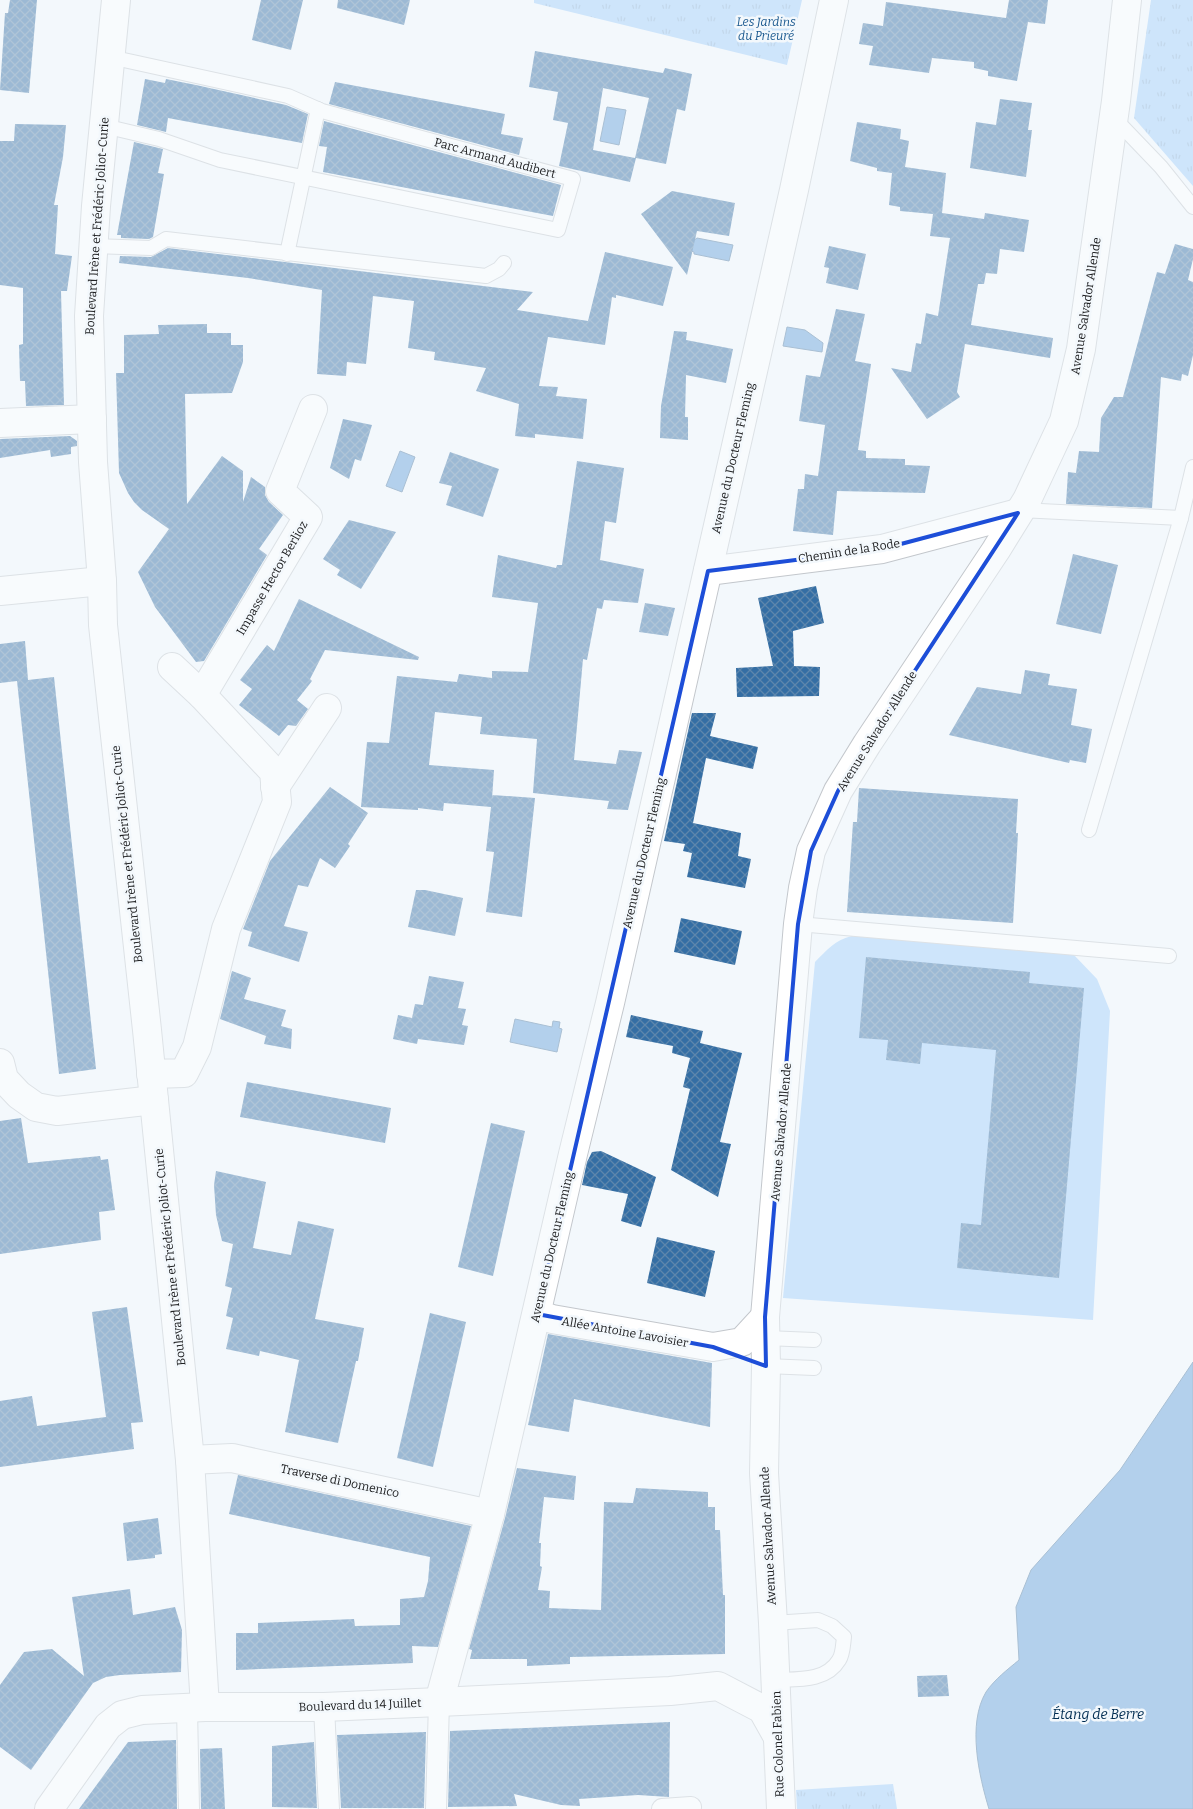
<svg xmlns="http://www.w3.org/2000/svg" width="1193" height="1809" viewBox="0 0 1193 1809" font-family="Bitter,serif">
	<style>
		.park { fill: url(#park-tufts) }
		.pitch { fill: #a2cefb }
		.water { fill: #66a1da; stroke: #517ba3 }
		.building { fill: url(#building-cross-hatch); fill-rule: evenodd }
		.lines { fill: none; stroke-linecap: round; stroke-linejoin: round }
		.service-casing { stroke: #c3c7cc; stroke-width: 16 }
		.pedestrian-casing { stroke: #c3c7cc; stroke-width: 22 }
		.minor-casing { stroke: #c3c7cc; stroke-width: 30 }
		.secondary-casing { stroke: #c3c7cc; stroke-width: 30 }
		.service { stroke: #fff; stroke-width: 14 }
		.pedestrian { stroke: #fff; stroke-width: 20 }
		.minor { stroke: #fff; stroke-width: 28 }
		.secondary { stroke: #fff; stroke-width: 28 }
		.marked { fill: none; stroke: #1d4ed8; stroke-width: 4; stroke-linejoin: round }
		.labels { text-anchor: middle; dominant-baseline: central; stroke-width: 5; stroke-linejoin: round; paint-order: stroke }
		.park-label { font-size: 12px; font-style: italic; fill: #1b598f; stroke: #f3f8fc }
		.street-label { font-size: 12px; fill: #212224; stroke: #f3f8fc }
		.water-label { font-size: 14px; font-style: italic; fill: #002d52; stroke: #f3f8fc }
	</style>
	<defs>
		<pattern id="park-tufts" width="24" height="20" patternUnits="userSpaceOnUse" patternTransform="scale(1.25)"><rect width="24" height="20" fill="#a2cefb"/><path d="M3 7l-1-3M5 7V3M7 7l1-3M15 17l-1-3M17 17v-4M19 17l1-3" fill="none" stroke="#8bb1d7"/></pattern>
		<pattern id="building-cross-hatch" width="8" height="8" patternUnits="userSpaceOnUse" patternTransform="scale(1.25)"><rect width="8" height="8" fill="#346ea4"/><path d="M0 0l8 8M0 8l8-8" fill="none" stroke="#5d86ac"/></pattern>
	</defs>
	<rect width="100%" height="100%" fill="#f3f8fc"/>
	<!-- park -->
	<g class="park">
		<polygon points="534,0 802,0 787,65 534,3"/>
		<polygon points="1151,0 1193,0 1193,186 1134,118"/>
		<polygon points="893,1784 897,1809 797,1809 796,1790"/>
	</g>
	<!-- pitch -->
	<path class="pitch" d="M852,936l222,19 23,24 13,32 -17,309 -310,-22 32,-336c12,-12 20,-22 37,-26z"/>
	<!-- water -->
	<g class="water">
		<polygon points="607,107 626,110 619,145 600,141"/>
		<polygon points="697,238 733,245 729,261 694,254 694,252 691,251 693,241"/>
		<polygon points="787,327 805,330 823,343 822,352 783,346"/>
		<polygon points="400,451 415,457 402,492 386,486"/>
		<polygon points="515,1019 552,1027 553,1021 560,1022 559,1028 562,1029 557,1052 510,1042"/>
		<path d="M1193,1362v447h-204c-10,-33 -22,-85 -3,-117 9,-13 21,-22 33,-32l-3,-53 15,-37 89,-100z"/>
	</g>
	<!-- building -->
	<g class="building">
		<polygon points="10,0 37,0 29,93 0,90 5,13 8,13"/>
		<polygon points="261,0 303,0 291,50 252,40"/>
		<polygon points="338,0 410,0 404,25 337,8"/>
		<polygon points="1009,0 1048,0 1045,24 1028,22 1017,81 988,76 988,71 974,68 974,62 932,58 929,73 869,65 873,46 859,44 863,23 883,26 886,2 1006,18"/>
		<path d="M535,51l128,22 2,-5 27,6 -7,37 -8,-2 -11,55 -30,-6 -6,24 -71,-16 9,-43 -15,-3 5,-28 -29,-5zM603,88l46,10 -14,60 -42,-8z"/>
		<polygon points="145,79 165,83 166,79 196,85 286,105 308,114 302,143 168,118 166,132 137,125"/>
		<polygon points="335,82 505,114 501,134 523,138 519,155 329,104"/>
		<polygon points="1000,99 1032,103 1028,130 1032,130 1026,177 970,168 976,122 996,125"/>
		<polygon points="324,121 561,185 553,216 323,172 327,147 319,146"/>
		<polygon points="857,122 901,129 900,139 909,141 905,167 946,173 942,213 984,219 985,213 1029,220 1024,252 1000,249 997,274 986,273 984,284 978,284 971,325 1053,338 1050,358 965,344 957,392 960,397 927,419 891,368 911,372 916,343 921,344 926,313 938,316 950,238 930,236 933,214 900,211 900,207 889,205 892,173 877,171 877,168 850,161"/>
		<polygon points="15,124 66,125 63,157 54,205 58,205 55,254 72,256 67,291 61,291 64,405 26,406 25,381 20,381 19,345 23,344 23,288 0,285 0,141 14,141"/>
		<polygon points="134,142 163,149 158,173 164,174 153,237 149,239 121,238 121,235 117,235"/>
		<polygon points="672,191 735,203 729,236 697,231 687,275 641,214"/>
		<polygon points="1175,244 1193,249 1193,259 1188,280 1193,282 1193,355 1188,376 1182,374 1181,381 1161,377 1152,508 1066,504 1068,472 1076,473 1079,451 1099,452 1101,418 1114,397 1123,397 1157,272 1165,274"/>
		<polygon points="829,246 866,254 858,290 826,283 829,268 824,267"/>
		<polygon points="168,248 533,292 517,310 588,321 605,252 673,267 663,306 616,295 616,298 612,297 605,345 548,337 539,386 558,387 556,396 587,399 583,439 535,434 535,438 515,436 519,404 476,391 486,368 434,360 435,352 408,348 414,301 373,296 366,364 347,362 346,376 317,374 322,290 248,278 119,263 120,256 151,257"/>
		<polygon points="836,309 865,314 855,361 871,364 858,450 866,451 866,458 905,459 905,465 930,466 925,493 837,491 833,535 793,531 798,489 804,489 805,474 818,476 825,425 799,421 806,375 820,377"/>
		<polygon points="207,324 207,333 231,333 231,345 243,345 243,362 232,393 185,394 187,504 222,456 243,471 243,502 251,477 265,487 265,495 269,502 283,515 259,549 267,555 204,661 196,662 155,607 138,572 169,529 142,510 134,502 128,493 119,473 116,373 124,373 124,335 159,334 158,325"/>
		<polygon points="674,331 687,332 686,340 733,349 726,383 686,375 685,417 688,417 688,440 660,438 661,406"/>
		<polygon points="343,419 372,425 361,461 355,459 349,479 330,468"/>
		<polygon points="70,436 77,441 77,446 71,447 71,454 51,457 50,450 0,458 0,439"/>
		<polygon points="450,452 499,469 483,517 446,505 452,486 439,483"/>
		<polygon points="577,461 624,468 616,523 605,521 600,560 644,569 638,603 604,600 602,609 597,608 587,660 583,659 574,760 616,764 619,750 642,752 628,810 607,809 609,801 533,793 537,739 480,734 482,717 435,712 429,765 494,770 492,799 492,795 535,798 522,917 486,912 494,852 486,851 491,807 444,803 443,811 418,808 418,810 361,807 367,742 389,743 397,676 457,682 459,674 492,678 492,671 528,672 538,603 492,597 498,555 556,568 557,565 562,565"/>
		<polygon points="349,520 396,532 361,589 337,575 340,570 323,559"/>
		<polygon points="1073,554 1118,565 1101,634 1056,624"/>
		<polygon points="816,586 824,623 793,631 794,666 820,667 819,696 737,697 736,668 773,666 758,598"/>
		<polygon points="299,599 419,657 418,660 325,650 310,679 312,681 297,700 308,709 296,726 288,725 279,736 239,705 252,689 240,680 267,645 274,651"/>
		<polygon points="645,603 675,608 668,636 639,632"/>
		<polygon points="25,641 28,680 54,677 96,1069 59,1074 17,681 0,683 0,644"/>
		<polygon points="1025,670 1050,674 1048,685 1077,689 1071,725 1092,729 1086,763 1070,760 1069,763 949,735 977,687 1021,694"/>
		<polygon points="692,713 716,713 710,736 758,747 753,769 706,758 693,823 741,833 738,856 751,859 745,888 687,877 692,853 683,851 685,844 664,841"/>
		<polygon points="330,787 368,813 348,844 350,846 335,868 320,858 308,887 298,885 284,926 308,932 299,962 248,946 252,932 243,929 270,861"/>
		<polygon points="859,788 1018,799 1016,833 1018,833 1013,923 847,912 853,822 857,822"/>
		<polygon points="416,890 425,890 463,898 455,936 408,927"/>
		<polygon points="681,918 742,931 735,965 674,952"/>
		<polygon points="866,957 1030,972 1029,983 1084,988 1059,1278 957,1268 961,1223 981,1225 996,1050 922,1043 920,1064 886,1060 888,1040 859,1038"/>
		<polygon points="232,971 251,978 244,999 286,1010 281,1026 292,1029 291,1049 264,1044 266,1036 220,1019"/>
		<polygon points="429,976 464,982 458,1008 466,1009 462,1025 468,1026 464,1045 418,1039 417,1044 393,1039 398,1015 412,1018 415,1004 423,1005"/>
		<polygon points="631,1015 703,1031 700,1043 742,1053 720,1142 731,1144 718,1197 671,1170 690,1089 683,1087 690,1058 672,1053 673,1046 626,1037"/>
		<polygon points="247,1082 391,1108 385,1143 240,1117"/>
		<polygon points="21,1118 28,1163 100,1156 101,1160 108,1159 115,1210 99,1212 101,1240 0,1254 0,1121"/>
		<polygon points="491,1123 525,1131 493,1276 458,1267"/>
		<polygon points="601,1151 656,1177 641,1227 621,1221 628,1194 582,1185 587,1162 592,1152"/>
		<polygon points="216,1171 266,1182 253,1248 291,1255 298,1221 334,1229 315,1319 364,1328 358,1361 356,1361 338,1443 285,1432 299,1360 260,1351 259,1356 226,1349 233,1318 226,1316 232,1288 225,1286 233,1244 222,1241 216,1215 214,1185"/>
		<polygon points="657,1237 715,1251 705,1297 647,1283"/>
		<polygon points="127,1307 143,1422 131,1423 134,1449 0,1467 0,1401 32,1396 37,1426 106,1417 92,1312"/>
		<polygon points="430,1313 466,1322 433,1467 397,1458"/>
		<polygon points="548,1334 712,1363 710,1427 574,1399 569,1432 528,1425"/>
		<polygon points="517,1468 576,1476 574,1500 544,1497 539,1543 541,1543 540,1566 542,1567 538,1590 550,1591 549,1608 601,1610 604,1502 633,1503 636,1488 708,1492 708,1507 715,1507 715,1530 720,1530 723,1595 725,1595 725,1654 570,1657 570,1664 527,1666 527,1659 470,1659 472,1650 469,1649 505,1518"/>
		<polygon points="238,1475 471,1526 438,1647 412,1646 413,1663 236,1670 236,1633 258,1633 258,1623 354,1619 355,1626 400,1625 400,1599 424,1597 428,1581 430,1557 229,1514"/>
		<polygon points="158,1518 162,1554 155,1555 155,1558 127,1561 123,1523"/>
		<polygon points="130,1589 133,1615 175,1607 182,1630 181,1672 120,1675 106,1677 93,1683 31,1770 0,1747 0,1685 24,1652 52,1649 84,1676 72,1597"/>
		<polygon points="947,1675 949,1696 918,1697 917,1676"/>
		<polygon points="670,1722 669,1797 638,1795 579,1799 580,1806 561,1805 514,1794 517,1806 448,1807 450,1731"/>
		<polygon points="426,1732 424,1808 341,1808 337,1735"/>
		<polygon points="176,1740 177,1809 79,1809 128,1742"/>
		<polygon points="314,1742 317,1808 272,1807 272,1746"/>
		<polygon points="222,1748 225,1809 201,1809 200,1749"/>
	</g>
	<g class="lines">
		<!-- service casing -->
		<g class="service-casing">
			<g id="service">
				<polyline points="1114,118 1161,167 1193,207"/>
				<polyline points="104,126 159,139 220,160 558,230 573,179 322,111 288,96 110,57"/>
				<polyline points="93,246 151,248 166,239 486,276 499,269 504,263"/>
				<polyline points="287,254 318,109"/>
				<polyline points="1020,510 1181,518"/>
				<polyline points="1089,830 1181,518 1193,467"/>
				<polyline points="798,924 1169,956"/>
				<polyline points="766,1338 814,1340"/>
				<polyline points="766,1366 814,1368"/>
				<path d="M773,1623l45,-3 14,6 12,11c-1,7 -1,17 -5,23 -13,22 -42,19 -64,20"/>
			</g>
		</g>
		<!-- pedestrian casing -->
		<g class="pedestrian-casing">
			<g id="pedestrian">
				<polyline points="324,1707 329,1809"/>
				<polyline points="187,1708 189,1809"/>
				<polyline points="436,1809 439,1702"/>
				<polyline points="662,1809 691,1807"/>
			</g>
		</g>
		<!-- minor casing -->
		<g class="minor-casing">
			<g id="minor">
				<polyline points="116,0 96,206 89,316 93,462 102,581 103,625 147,1030 190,1460 205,1707"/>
				<polyline points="0,423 92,419"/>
				<polyline points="708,571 882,549 1018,513"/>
				<polyline points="0,591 102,581"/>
				<polyline points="202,695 308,517 280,491 313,409"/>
				<polyline points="275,787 327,708"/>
				<polyline points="0,1063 4,1079 19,1095 36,1107 57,1111 154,1100"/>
				<polyline points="151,1074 184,1073 197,1047 226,929 277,802 274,772 202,695 172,667"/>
				<polyline points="537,1314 552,1319 713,1347 742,1342 765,1317"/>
				<polyline points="190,1460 232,1458 490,1514"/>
			</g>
		</g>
		<!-- secondary casing -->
		<g class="secondary-casing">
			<g id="secondary">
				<polyline points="439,1702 490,1514 573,1154 610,1003 794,190 834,0"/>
				<polyline points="49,1809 108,1726 122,1715 142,1710 205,1707 324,1707 439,1702 670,1691 718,1686 762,1709 776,1734"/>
				<polyline points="781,1809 773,1623 764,1473 766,1366 765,1317 798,924 803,888 811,851 838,791 867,744 996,550 1027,500 1064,421 1081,349 1116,101 1127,0"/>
			</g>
		</g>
		<!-- service -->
		<use href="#service" class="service"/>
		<!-- pedestrian -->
		<use href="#pedestrian" class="pedestrian"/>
		<!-- minor -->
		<use href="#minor" class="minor"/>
		<!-- secondary -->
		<use href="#secondary" class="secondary"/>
	</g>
	<!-- marked area -->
	<path d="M0 0H1193V1809H0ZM1018,513l-151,231 -29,47 -27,60 -13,73 -33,393 1,49 -53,-19 -176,-33 171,-743 174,-22z" fill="#f3f8fc" fill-opacity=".55" fill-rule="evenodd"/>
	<path class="marked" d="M1018,513l-151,231 -29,47 -27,60 -13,73 -33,393 1,49 -53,-19 -176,-33 171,-743 174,-22z"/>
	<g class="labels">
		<!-- park labels -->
		<g class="park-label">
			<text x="766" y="22">Les Jardins<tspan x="766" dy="14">du Prieuré</tspan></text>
		</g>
		<!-- street labels -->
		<g class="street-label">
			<text transform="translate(495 158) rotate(15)">Parc Armand Audibert</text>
			<text transform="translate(97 226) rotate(-86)">Boulevard Irène et Frédéric Joliot-Curie</text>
			<text transform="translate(1086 306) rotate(-81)">Avenue Salvador Allende</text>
			<text transform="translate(733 458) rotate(-77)">Avenue du Docteur Fleming</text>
			<text transform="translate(849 551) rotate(-9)">Chemin de la Rode</text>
			<text transform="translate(272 578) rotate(-60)">Impasse Hector Berlioz</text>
			<text transform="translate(877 731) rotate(-58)">Avenue Salvador Allende</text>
			<text transform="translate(644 853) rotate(-77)">Avenue du Docteur Fleming</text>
			<text transform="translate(127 854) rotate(-96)">Boulevard Irène et Frédéric Joliot-Curie</text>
			<text transform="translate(781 1132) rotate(-85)">Avenue Salvador Allende</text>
			<text transform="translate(552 1247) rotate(-77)">Avenue du Docteur Fleming</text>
			<text transform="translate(170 1257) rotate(-96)">Boulevard Irène et Frédéric Joliot-Curie</text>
			<text transform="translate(625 1332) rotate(10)">Allée Antoine Lavoisier</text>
			<text transform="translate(340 1481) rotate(12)">Traverse di Domenico</text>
			<text transform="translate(768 1536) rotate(-93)">Avenue Salvador Allende</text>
			<text transform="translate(360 1705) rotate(-2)">Boulevard du 14 Juillet</text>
			<text transform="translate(778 1744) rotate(-92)">Rue Colonel Fabien</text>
		</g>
		<!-- water labels -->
		<g class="water-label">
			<text x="1098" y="1714">Étang de Berre</text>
		</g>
	</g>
</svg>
